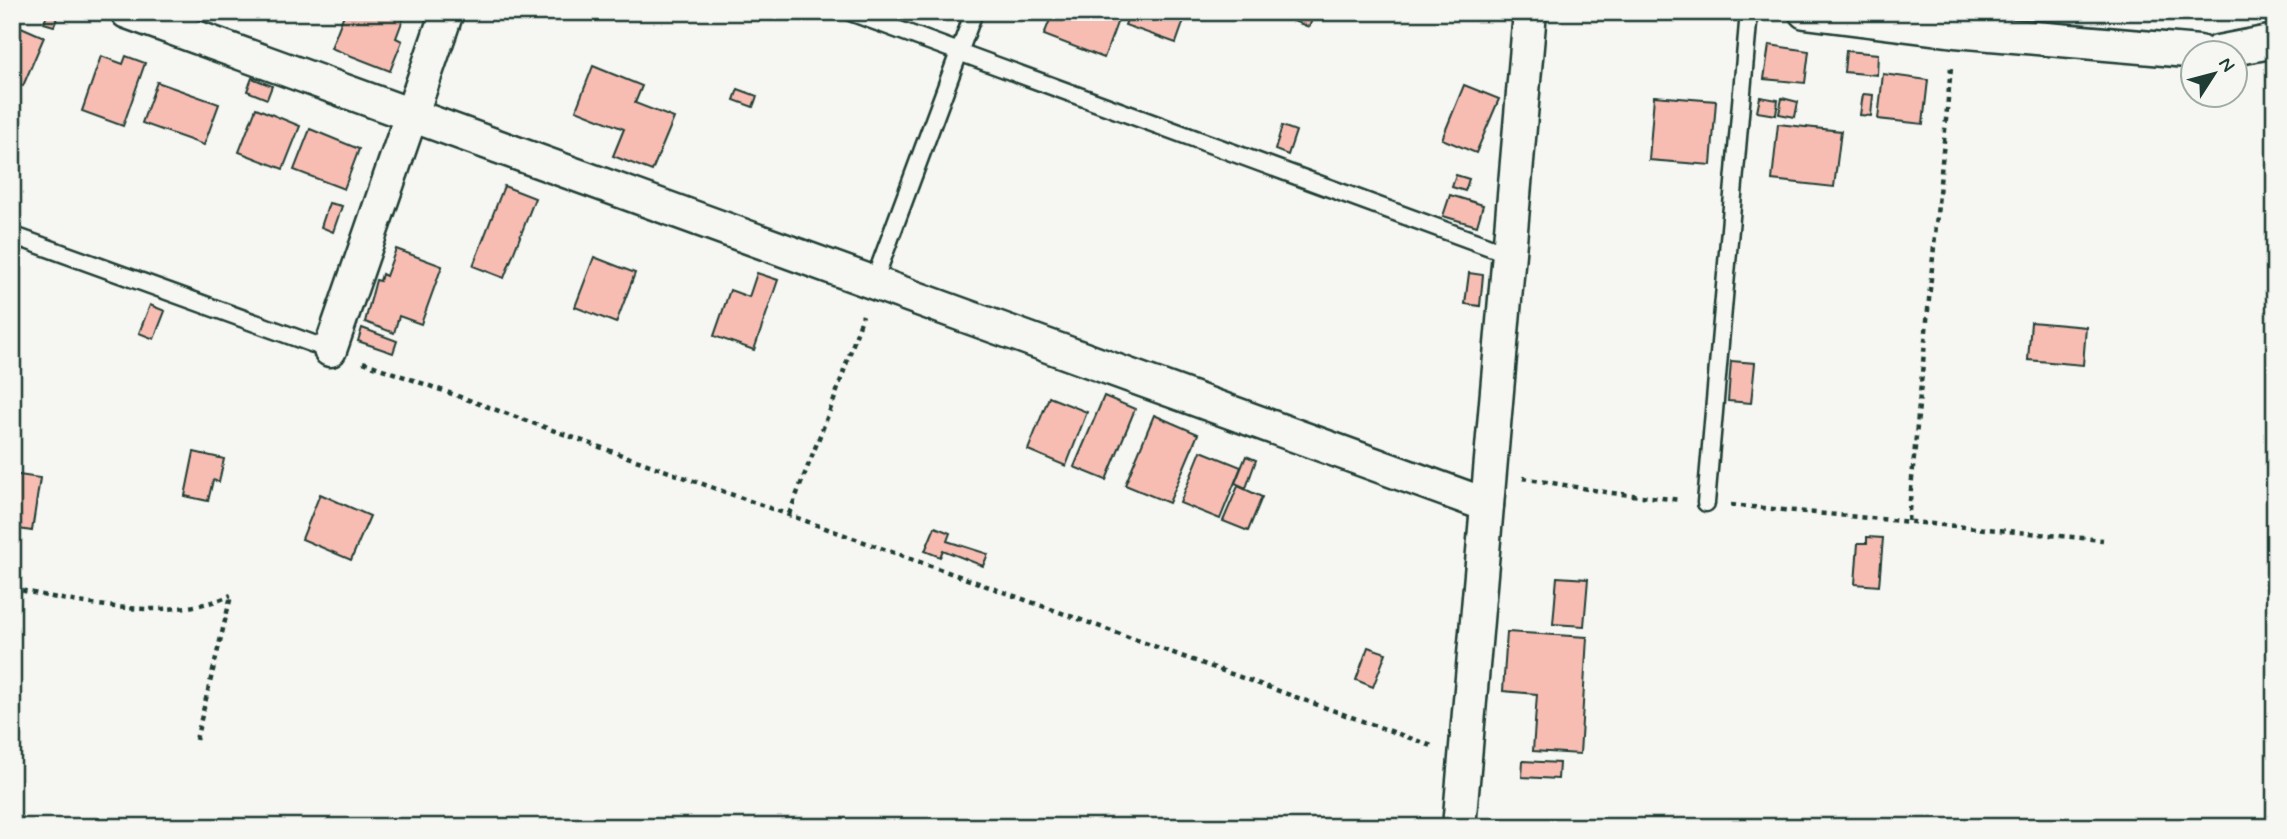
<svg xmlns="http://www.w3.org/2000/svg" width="2287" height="839" viewBox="0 0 2287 839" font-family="Mynerve,sans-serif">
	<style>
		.building { fill: #f8bdb2; stroke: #1f3d34; stroke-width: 2 }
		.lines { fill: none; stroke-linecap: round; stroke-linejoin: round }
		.service-casing { stroke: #1f3d34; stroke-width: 21 }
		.minor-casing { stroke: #1f3d34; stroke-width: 37 }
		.path { stroke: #1f3d34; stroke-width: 4.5; stroke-dasharray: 5 5; stroke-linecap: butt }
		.service { stroke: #f6f6f2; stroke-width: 16 }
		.minor { stroke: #f6f6f2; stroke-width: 32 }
	</style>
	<rect width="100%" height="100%" fill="#f6f6f2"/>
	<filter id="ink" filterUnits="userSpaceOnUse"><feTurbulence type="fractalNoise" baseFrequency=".0143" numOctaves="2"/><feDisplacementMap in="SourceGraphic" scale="14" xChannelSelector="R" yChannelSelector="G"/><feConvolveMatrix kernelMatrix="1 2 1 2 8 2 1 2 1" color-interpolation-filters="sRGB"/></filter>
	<g filter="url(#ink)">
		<!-- building -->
		<g class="building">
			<polygon points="48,12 59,13 54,26 44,23"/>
			<polygon points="345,12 405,14 396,38 402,41 390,71 331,48"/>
			<polygon points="487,12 509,12 506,19"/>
			<polygon points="1053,12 1121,12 1104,58 1044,35"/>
			<polygon points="1130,12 1187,12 1176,43 1125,25"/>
			<polygon points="1270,12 1315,12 1309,27"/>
			<polygon points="12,23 44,37 23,86 12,81"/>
			<polygon points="1769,45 1809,51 1805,83 1764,79"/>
			<polygon points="1846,51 1878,54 1877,75 1844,72"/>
			<polygon points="101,56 123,64 126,56 145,63 123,126 82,111"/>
			<polygon points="593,66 642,86 635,103 674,118 652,171 613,156 624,129 576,110"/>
			<polygon points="1883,74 1928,80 1923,124 1878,119"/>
			<polygon points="252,78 272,86 267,99 247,91"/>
			<polygon points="157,82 219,104 204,145 142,123"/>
			<polygon points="1464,85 1499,99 1476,153 1442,139"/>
			<polygon points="738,89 757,96 753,107 734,100"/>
			<polygon points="1863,94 1873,95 1871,116 1860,115"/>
			<polygon points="1654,96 1716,101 1711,165 1649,160"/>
			<polygon points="1760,97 1778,100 1776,115 1757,112"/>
			<polygon points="1782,98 1798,102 1795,117 1779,114"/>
			<polygon points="256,108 300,126 283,169 239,152"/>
			<polygon points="1778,124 1841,131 1834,187 1772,180"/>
			<polygon points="1282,126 1296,131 1288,155 1275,150"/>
			<polygon points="310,129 359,149 344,189 294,170"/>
			<polygon points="1456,175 1469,179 1465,191 1452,187"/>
			<polygon points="504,186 535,198 504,278 473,266"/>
			<polygon points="1450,195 1483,205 1477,226 1443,216"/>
			<polygon points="329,203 342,206 333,232 321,227"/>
			<polygon points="396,249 442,266 421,324 399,316 394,333 365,322 376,280 380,281 382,274 386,276"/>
			<polygon points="594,257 635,273 616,323 575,307"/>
			<polygon points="757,273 778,280 754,350 714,336 730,290 749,297"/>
			<polygon points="1469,273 1483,275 1480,306 1465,304"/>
			<polygon points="150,305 165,311 154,339 139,333"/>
			<polygon points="2031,322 2086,327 2083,365 2028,360"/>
			<polygon points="362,328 397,341 393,353 358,341"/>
			<polygon points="1731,361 1755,363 1751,403 1728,401"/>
			<polygon points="1104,396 1135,409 1106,480 1074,467"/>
			<polygon points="1049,397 1087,412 1066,466 1028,450"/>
			<polygon points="1154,415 1198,434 1169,503 1125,485"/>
			<polygon points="1201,451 1241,467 1220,519 1180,503"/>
			<polygon points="194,452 224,459 219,482 213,480 208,501 185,496"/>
			<polygon points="1246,456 1256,460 1246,488 1235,483"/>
			<polygon points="12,474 40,478 32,531 12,528"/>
			<polygon points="1238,486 1262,497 1248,531 1223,521"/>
			<polygon points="320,494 370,516 351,560 302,539"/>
			<polygon points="935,527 950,533 947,541 988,554 983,566 943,550 940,557 925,551"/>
			<polygon points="1867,537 1883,538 1879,586 1855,584 1858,543 1867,543"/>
			<polygon points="1557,577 1588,579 1584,626 1553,624"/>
			<polygon points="1507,632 1587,637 1580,754 1533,751 1537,694 1503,691"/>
			<polygon points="1368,647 1386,653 1373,687 1356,680"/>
			<polygon points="1523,761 1559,763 1558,779 1522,777"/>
			<polygon points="1222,816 1251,827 1218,827"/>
		</g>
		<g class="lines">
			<!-- service casing -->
			<g class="service-casing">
				<g id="service">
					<polyline points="850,12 1509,254"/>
					<polyline points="12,235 330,350"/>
					<polyline points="873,284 974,12"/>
					<polyline points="1706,503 1749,12"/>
				</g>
			</g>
			<!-- minor casing -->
			<g class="minor-casing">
				<g id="minor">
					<polyline points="127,12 1487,505"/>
					<polyline points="1805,12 1955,31 2199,52"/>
					<polyline points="2218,52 2275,41"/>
					<polyline points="330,350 447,12"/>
					<polyline points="1459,827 1530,12"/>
				</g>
			</g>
			<!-- path -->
			<g class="path">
				<polyline points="363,362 1432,746"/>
				<polyline points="1523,478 1611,493 1681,500"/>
				<polyline points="1731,505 2103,540"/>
				<polyline points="789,514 834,400 863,315"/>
				<polyline points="1908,521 1951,67"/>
				<path d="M12,588c62,15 160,35 219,7"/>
				<polyline points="196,740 231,596"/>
			</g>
			<!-- service -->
			<use href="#service" class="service"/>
			<!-- minor -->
			<use href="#minor" class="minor"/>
		</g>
	</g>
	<!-- margin -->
	<rect width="2287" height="839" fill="none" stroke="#f6f6f2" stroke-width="42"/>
	<rect x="21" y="21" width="2245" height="797" fill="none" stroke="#1f3d34" stroke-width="2.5" filter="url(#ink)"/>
	<!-- north arrow -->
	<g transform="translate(2214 74) rotate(54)"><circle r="33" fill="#f6f6f2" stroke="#a0aca6" stroke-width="2"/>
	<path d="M0-5L12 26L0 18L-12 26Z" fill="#1f3d34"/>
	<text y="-10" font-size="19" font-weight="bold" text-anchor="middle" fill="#1f3d34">N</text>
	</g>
</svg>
